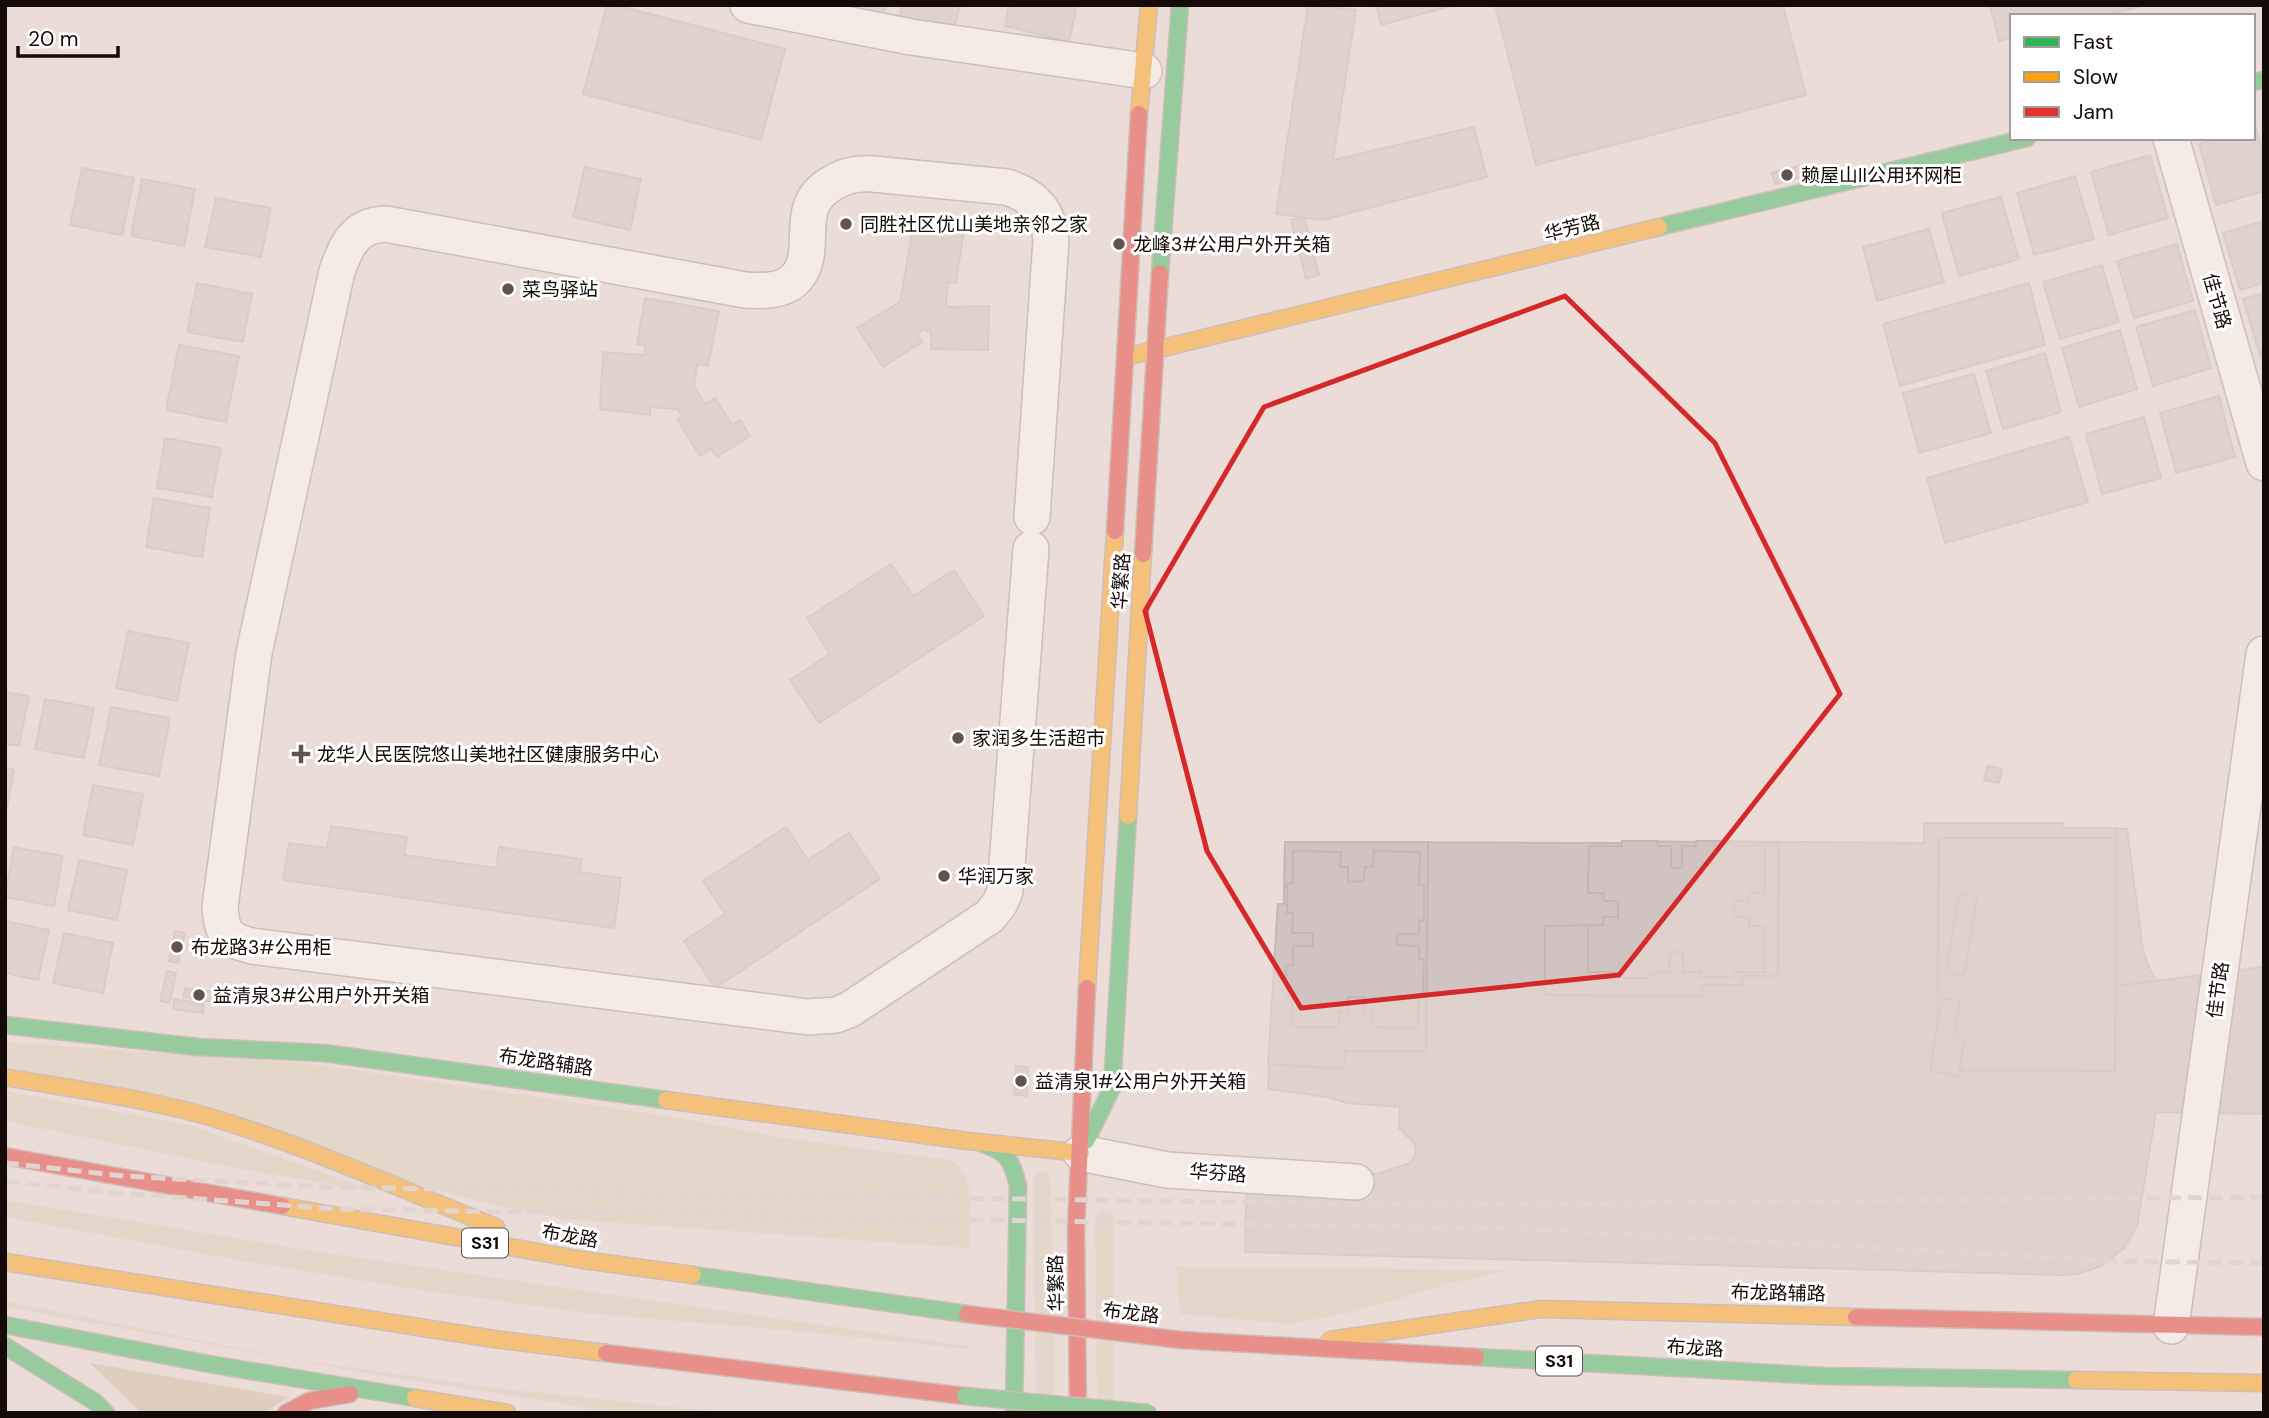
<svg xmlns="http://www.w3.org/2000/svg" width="2269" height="1418" viewBox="0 0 2269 1418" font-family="'DM Sans','Noto Sans SC',sans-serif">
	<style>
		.green { fill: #dcceba }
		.forest { fill: #cebca1 }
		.building { fill: #d0c3c2; stroke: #c4b7b5; stroke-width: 2 }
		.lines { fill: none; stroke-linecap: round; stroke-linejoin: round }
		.street-casing { stroke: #a59995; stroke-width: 38 }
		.fast-casing { stroke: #a59995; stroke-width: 19 }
		.slow-casing { stroke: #a59995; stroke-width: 19 }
		.jam-casing { stroke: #a59995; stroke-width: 19 }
		.street { stroke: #fcfaf9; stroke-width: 35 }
		.fast { stroke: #30b455; stroke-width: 16 }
		.slow { stroke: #ff9f0a; stroke-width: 16 }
		.jam { stroke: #e5322d; stroke-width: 16 }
		.rail { stroke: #d1ccca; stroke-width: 5; stroke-dasharray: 14 7; stroke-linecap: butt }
		.fast-bridge-casing { stroke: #a59995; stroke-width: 19; stroke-linecap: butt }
		.jam-bridge-casing { stroke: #a59995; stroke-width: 19; stroke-linecap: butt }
		.fast-bridge { stroke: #30b455; stroke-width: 16 }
		.jam-bridge { stroke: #e5322d; stroke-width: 16 }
		.marked { fill: none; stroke: #d62828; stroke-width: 5; stroke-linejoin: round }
		.poi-dot { fill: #605450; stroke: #fff; stroke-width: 2.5 }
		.labels { text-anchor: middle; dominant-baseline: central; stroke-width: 6; stroke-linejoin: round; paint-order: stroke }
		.shield { fill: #fff; stroke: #5a5452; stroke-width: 2 }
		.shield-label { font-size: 18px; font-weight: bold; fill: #140a08 }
		.poi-label { font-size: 19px; fill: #140a08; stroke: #fff; text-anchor: start }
		.street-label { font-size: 19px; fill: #140a08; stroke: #fff }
	</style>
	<rect width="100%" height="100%" fill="#ecdcd7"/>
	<!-- green -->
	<g class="green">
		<path d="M5,1042l299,21 363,53 117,22 166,22c29,16 19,59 19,88l-407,-29 -93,-20 -464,-134z"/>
		<polygon points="5,1091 190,1125 377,1192 241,1169 5,1121"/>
		<polygon points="1043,1171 1048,1173 1051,1180 1055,1413 1036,1413 1033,1181 1036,1174"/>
		<polygon points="5,1200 319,1252 967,1346 967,1349 796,1331 594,1314 420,1290 243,1261 5,1217"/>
		<polygon points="1105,1210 1111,1212 1114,1219 1114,1413 1097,1413 1095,1220 1098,1213"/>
		<polygon points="1176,1267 1511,1270 1451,1283 1349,1313 1288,1324 1180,1314"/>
		<polygon points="5,1301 297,1360 497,1388 731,1413 611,1413 565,1404 376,1375 5,1307"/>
	</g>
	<!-- forest -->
	<polygon class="forest" points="90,1363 288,1397 264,1413 141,1413"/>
	<!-- building -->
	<g class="building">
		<polygon points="607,5 616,5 785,49 761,140 583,94"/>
		<polygon points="827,5 886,5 882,22"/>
		<polygon points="902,5 960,5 952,38 897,25"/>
		<polygon points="1009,5 1077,5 1069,42 1005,26"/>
		<polygon points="1308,5 1356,10 1333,160 1474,127 1487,177 1323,220 1276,214"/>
		<polygon points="1376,5 1455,5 1381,25"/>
		<polygon points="1495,5 1783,5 1806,95 1536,165"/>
		<polygon points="1990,5 2146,5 2103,16 2012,16 2012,38 1999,41"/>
		<polygon points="2253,128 2256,128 2264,157 2264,191 2216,205 2199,144 2219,138 2253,138"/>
		<polygon points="2150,155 2168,218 2109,235 2091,172"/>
		<polygon points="1799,166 1802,177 1775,184 1772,173"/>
		<polygon points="585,167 641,179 630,230 573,217"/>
		<polygon points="82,168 134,178 122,235 70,225"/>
		<polygon points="2075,176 2094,239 2034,255 2017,193"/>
		<polygon points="142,179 195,189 184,246 131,236"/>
		<polygon points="2001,197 2019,259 1959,276 1942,213"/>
		<polygon points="216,198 271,208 261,257 205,247"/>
		<polygon points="1300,217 1305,218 1319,275 1306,279 1291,220"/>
		<polygon points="2264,221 2264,283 2240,290 2223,233"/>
		<polygon points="914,222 964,230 956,283 948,282 946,302 948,307 989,306 988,350 931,349 931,332 924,329 917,334 922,342 883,367 857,328 900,302"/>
		<polygon points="1929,229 1944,282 1877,301 1863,247"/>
		<polygon points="2177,244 2193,301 2134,318 2117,261"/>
		<polygon points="2102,265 2119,322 2060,339 2043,282"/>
		<polygon points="197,283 252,294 243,342 187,332"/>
		<polygon points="2029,283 2045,345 1900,386 1883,324"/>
		<polygon points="2264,293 2264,358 2261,358 2243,299"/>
		<polygon points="645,298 719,311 708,366 697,365 694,386 705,404 715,398 732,425 740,420 750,436 717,457 711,449 700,456 677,419 683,417 678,409 650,407 650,415 600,409 603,352 645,355 645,345 637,344"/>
		<polygon points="2195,310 2211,368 2153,386 2136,327"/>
		<polygon points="2120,330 2137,389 2079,407 2062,348"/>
		<polygon points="179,345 239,356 226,422 166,410"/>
		<polygon points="2045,353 2061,412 2003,429 1986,371"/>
		<polygon points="1974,374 1991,433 1919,453 1903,393"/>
		<polygon points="2219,396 2235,457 2176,473 2160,413"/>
		<polygon points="2144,417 2161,478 2102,494 2086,434"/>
		<polygon points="2069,437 2088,502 1945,543 1927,478"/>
		<polygon points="165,438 221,448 212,497 157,488"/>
		<polygon points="154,498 210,508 202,557 146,547"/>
		<polygon points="891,564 913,596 954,570 984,616 819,723 790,680 830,654 807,618"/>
		<polygon points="128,631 189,643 177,701 116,688"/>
		<polygon points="5,692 29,696 19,746 5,744"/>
		<polygon points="45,699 94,708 84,758 35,749"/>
		<polygon points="111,707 170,718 159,776 99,765"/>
		<polygon points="1987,766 2002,769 1999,783 1984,780"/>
		<polygon points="5,768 14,770 5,818"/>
		<polygon points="93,785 143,794 133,845 83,835"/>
		<polygon points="1924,823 2062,823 2063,828 2127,829 2143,950 2150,970 2157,981 2168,990 2187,995 2264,987 2264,1061 2227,1057 2033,1075 2033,1071 1999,1070 1998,1084 1922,1080 1930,937 1923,936"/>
		<polygon points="1924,823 2062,823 2063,828 2116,828 2116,986 2264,967 2264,1114 2156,1112 2137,1226 2124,1248 2101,1266 2078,1274 2062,1275 1245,1252 1247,1168 1358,1177 1380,1173 1407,1164 1412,1161 1416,1152 1414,1143 1399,1128 1400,1107 1347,1103 1327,1097 1268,1089 1278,904 1284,904 1285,842 1622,843 1622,841 1696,843 1696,841 1924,843"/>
		<polygon points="331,826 407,837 404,855 496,868 499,847 582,859 579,872 621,878 614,928 283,880 289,843 327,848"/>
		<polygon points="786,827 808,860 849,833 880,879 715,988 684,941 725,914 703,881"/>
		<polygon points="1939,838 2116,838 2115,1071 1937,1070"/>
		<polygon points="1622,841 1779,843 1778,976 1742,976 1743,985 1702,985 1702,996 1545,995 1545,926 1603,925 1603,917 1618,917 1618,901 1604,901 1603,893 1588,893 1589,846 1622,846"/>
		<polygon points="1622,841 1657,841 1658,846 1671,846 1671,868 1682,868 1682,846 1696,846 1696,841 1732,841 1732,846 1765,846 1765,893 1749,893 1749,901 1735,901 1734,917 1749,917 1749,926 1764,926 1764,972 1733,972 1733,977 1701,977 1701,972 1683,972 1683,952 1670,952 1669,972 1650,973 1650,978 1619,978 1619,972 1588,972 1588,926 1603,925 1603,917 1618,917 1618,901 1604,901 1603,893 1588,893 1589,846 1622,846"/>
		<polygon points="1285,842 1428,842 1426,1051 1345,1051 1344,1069 1268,1064 1278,904 1284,904"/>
		<polygon points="14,847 63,856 54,906 5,897"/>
		<polygon points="1293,851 1341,852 1340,867 1348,867 1348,882 1364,881 1365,867 1373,866 1374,851 1420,852 1419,885 1424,885 1424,921 1419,920 1419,934 1397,934 1397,945 1419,946 1419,959 1424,959 1423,995 1419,994 1418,1028 1372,1027 1372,1012 1364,1012 1364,997 1348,997 1348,1012 1339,1012 1339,1027 1292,1027 1292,996 1287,996 1286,965 1293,965 1293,946 1313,946 1313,933 1292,933 1293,913 1287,913 1287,883 1293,883"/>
		<polygon points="79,860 127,870 117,920 68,910"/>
		<polygon points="1959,894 1977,897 1964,976 1946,973"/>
		<polygon points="5,921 49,930 38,980 5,973"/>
		<polygon points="175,931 185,933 178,963 169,961"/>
		<polygon points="64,933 113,943 103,993 53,983"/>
		<polygon points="167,971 176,973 170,1003 160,1001"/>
		<polygon points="185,988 215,992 213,1002 183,997"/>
		<polygon points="1942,998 1960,1001 1954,1038 1964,1040 1959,1076 1930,1071"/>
		<polygon points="174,999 204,1004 203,1013 173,1009"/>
		<polygon points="1016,1066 1028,1067 1027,1096 1014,1094"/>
	</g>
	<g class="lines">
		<!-- street casing -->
		<g class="street-casing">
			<g id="street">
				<polyline points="748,5 911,37 1144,71"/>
				<polyline points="2171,138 2264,463"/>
				<path d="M1031,549l-26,342 -5,12 -10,13 -141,94 -13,5 -28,2 -556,-71c-25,-6 -30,-12 -32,-39l34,-254 83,-382c10,-27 18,-46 49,-47l359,66c17,1 40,2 52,-13 23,-27 -6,-70 34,-93 12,-8 27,-11 42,-10l133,13c27,8 43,24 45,53l-19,277"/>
				<polyline points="1081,1153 1167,1170 1356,1182"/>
				<polyline points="2171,1326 2264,654"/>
			</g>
		</g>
		<!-- fast casing -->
		<g class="fast-casing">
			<g id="fast">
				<polyline points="2253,82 2264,80"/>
				<polyline points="1659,227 2027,138"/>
				<polyline points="1160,273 1180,5"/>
				<polyline points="5,1025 198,1047 324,1053 666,1100"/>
				<polyline points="1086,1141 1112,1088 1128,816"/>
				<path d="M981,1143c26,9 31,16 37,43l-4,227"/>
				<polyline points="693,1275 967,1314"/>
				<polyline points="5,1325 209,1364 415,1398"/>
				<polyline points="5,1346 95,1402 106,1413"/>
				<polyline points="1476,1357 1824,1376 2076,1380"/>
			</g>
		</g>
		<!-- slow casing -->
		<g class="slow-casing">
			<g id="slow">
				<polyline points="1139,114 1149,5"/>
				<polyline points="1134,355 1659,227"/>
				<polyline points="1128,816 1143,554"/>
				<polyline points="1087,988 1115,531"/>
				<path d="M5,1077c70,13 141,21 208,41 97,29 189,72 283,109"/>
				<polyline points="666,1100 968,1141 1081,1153"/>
				<polyline points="282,1206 583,1260 693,1275"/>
				<polyline points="5,1262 494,1339 606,1353"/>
				<polyline points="1330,1340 1541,1309 1856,1317"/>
				<polyline points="2076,1380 2264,1383"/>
				<polyline points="415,1398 507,1413"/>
			</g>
		</g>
		<!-- jam casing -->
		<g class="jam-casing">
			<g id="jam">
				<polyline points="1115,531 1139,114"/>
				<polyline points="1143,554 1160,273"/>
				<polyline points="5,1156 282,1206"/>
				<polyline points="1856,1317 2264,1327"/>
				<polyline points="1181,1340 1476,1357"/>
				<polyline points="606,1353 965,1396"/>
				<polyline points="286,1413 309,1401 350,1394"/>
				<polyline points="1078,1413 1076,1228 1087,988"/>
			</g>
		</g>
		<!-- street -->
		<use href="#street" class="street"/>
		<!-- fast -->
		<use href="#fast" class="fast"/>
		<!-- slow -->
		<use href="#slow" class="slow"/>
		<!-- jam -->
		<use href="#jam" class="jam"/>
		<!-- rail -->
		<g class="rail">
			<polyline points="5,1163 124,1176 324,1187 952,1198 1431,1205 2264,1197"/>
			<polyline points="5,1181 105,1192 337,1209 1523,1229 2112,1261 2264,1263"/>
		</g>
		<!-- fast-bridge casing -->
		<g class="fast-bridge-casing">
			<polyline id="fast-bridge" points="965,1396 1149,1413"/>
		</g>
		<!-- jam-bridge casing -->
		<g class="jam-bridge-casing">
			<polyline id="jam-bridge" points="967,1314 1181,1340"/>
		</g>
		<!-- fast-bridge -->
		<use href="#fast-bridge" class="fast-bridge"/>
		<!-- jam-bridge -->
		<use href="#jam-bridge" class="jam-bridge"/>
	</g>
	<!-- marked area -->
	<path d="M0 0H2269V1418H0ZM1565,296l150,147 125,251 -221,281 -318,33 -94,-157 -62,-240 119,-204z" fill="#ecdcd7" fill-opacity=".55" fill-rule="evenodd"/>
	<path class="marked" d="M1565,296l150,147 125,251 -221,281 -318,33 -94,-157 -62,-240 119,-204z"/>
	<!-- markers -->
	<g class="poi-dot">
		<circle cx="1787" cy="175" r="7"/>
		<circle cx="846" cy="224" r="7"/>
		<circle cx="1119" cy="244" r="7"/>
		<circle cx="508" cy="289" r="7"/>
		<circle cx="958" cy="738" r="7"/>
		<path d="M297.5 743.5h7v7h7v7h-7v7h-7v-7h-7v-7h7z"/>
		<circle cx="944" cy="876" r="7"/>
		<circle cx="177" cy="947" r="7"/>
		<circle cx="199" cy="995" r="7"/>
		<circle cx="1021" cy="1081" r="7"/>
	</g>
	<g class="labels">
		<!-- shield labels -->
		<g class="shield">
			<rect x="462" y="1228.5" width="46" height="29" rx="5"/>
			<rect x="1536" y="1346.5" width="46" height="29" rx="5"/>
		</g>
		<g class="shield-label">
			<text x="485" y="1243">S31</text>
			<text x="1559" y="1361">S31</text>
		</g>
		<!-- poi labels -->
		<g class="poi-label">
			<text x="1801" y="175">赖屋山II公用环网柜</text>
			<text x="860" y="224">同胜社区优山美地亲邻之家</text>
			<text x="1133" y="244">龙峰3#公用户外开关箱</text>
			<text x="522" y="289">菜鸟驿站</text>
			<text x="972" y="738">家润多生活超市</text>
			<text x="317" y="754">龙华人民医院悠山美地社区健康服务中心</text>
			<text x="958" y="876">华润万家</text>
			<text x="191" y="947">布龙路3#公用柜</text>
			<text x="213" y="995">益清泉3#公用户外开关箱</text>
			<text x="1035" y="1081">益清泉1#公用户外开关箱</text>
		</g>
		<!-- street labels -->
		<g class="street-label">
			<text transform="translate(1572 228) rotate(-14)">华芳路</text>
			<text transform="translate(2217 301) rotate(74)">佳节路</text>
			<text transform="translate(1121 581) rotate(-86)">华繁路</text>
			<text transform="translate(2218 990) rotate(-82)">佳节路</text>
			<text transform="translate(546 1062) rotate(8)">布龙路辅路</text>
			<text transform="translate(1218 1173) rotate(4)">华芬路</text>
			<text transform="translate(570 1236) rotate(10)">布龙路</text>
			<text transform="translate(1056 1283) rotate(-91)">华繁路</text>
			<text transform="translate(1778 1293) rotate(1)">布龙路辅路</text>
			<text transform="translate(1131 1313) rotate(7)">布龙路</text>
			<text transform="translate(1695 1348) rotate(3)">布龙路</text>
		</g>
	</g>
	<!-- border -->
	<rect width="2269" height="1418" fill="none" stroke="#140a08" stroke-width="14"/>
	<!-- legend -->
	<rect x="2010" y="14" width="245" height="126" fill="#ffffff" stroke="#a19d9c" stroke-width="2"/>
	<rect x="2024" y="37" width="35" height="10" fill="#30b455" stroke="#a19d9c" stroke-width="2"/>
	<text x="2073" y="49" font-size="21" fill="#140a08">Fast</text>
	<rect x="2024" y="72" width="35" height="10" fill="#ff9f0a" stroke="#a19d9c" stroke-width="2"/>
	<text x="2073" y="84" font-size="21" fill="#140a08">Slow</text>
	<rect x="2024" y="107" width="35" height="10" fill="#e5322d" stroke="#a19d9c" stroke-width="2"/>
	<text x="2073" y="119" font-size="21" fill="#140a08">Jam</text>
	<!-- scale -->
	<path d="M18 46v10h100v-10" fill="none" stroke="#140a08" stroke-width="3.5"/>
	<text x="28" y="46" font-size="21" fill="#140a08" stroke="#ffffff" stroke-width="5" paint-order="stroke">20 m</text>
</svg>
